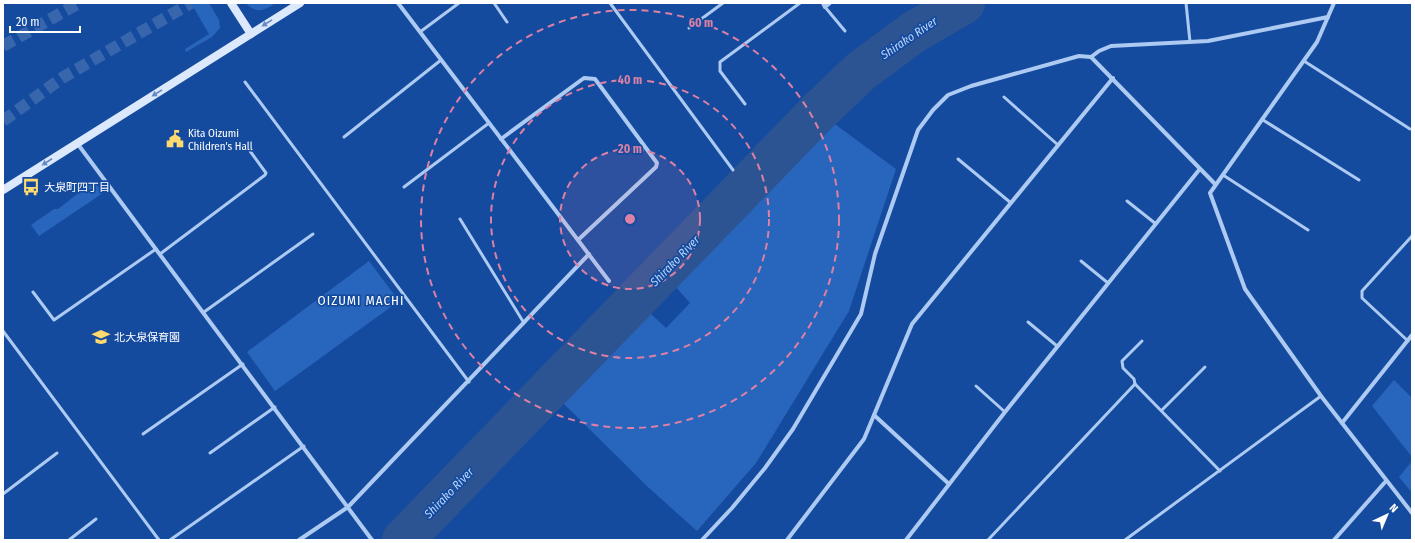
<svg xmlns="http://www.w3.org/2000/svg" width="1415" height="543" viewBox="0 0 1415 543" font-family="'Fira Sans Condensed','Noto Sans JP',sans-serif">
	<style>
		.green { fill: #2865bc }
		.lines { fill: none; stroke-linecap: round; stroke-linejoin: round }
		.river { stroke: #2c5492; stroke-width: 42 }
		.highway-tunnel { stroke: #3866ad; stroke-width: 12; stroke-dasharray: 12 6; stroke-linecap: butt }
		.lane { stroke: #adcaf3; stroke-width: 3 }
		.street { stroke: #adcaf3; stroke-width: 4 }
		.secondary { stroke: #dce9fd; stroke-width: 8 }
		.oneway { fill: #658ac4 }
		.ring { fill: none; stroke: #dd80a5; stroke-width: 2; stroke-dasharray: 7 5 }
		.labels { text-anchor: middle; dominant-baseline: central; stroke-width: 3.5; stroke-linejoin: round; paint-order: stroke }
		.poi-label { font-size: 11px; fill: #fff; stroke: #154b9e; text-anchor: start }
		.water-label { font-size: 12px; font-style: italic; fill: #b9d4fa; stroke: #154b9e }
		.quarter-label { font-size: 13px; letter-spacing: 1px; fill: #fff; stroke: #154b9e }
		.centre { fill: #dd80a5; stroke: #154b9e; stroke-width: 2 }
		.ring-label { font-size: 12px; text-anchor: middle; font-weight: bold; fill: #dd80a5; stroke: #154b9e; stroke-width: 3.5; stroke-linejoin: round; paint-order: stroke }
	</style>
	<rect width="100%" height="100%" fill="#154b9e"/>
	<!-- green -->
	<g class="green">
		<polygon points="191,3 209,3 219,20 220,28 212,37 186,52 185,49 209,34"/>
		<path d="M245,3h31c-13,8 -19,11 -31,0z"/>
		<polygon points="832,122 896,169 849,311 756,463 697,531 649,488 562,402 649,312 666,328 690,303 675,286 711,245"/>
		<polygon points="94,181 103,193 39,236 31,225 54,209 58,209"/>
		<polygon points="369,261 399,301 275,391 247,352"/>
		<polygon points="1394,380 1412,398 1412,457 1372,406"/>
		<polygon points="1412,461 1412,493 1399,477"/>
	</g>
	<g class="lines">
		<!-- river -->
		<polyline class="river" points="403,540 817,113 861,71 914,32 964,3"/>
		<!-- highway-tunnel -->
		<g class="highway-tunnel">
			<polyline points="3,46 79,3"/>
			<polyline points="3,121 62,78 191,3"/>
		</g>
		<!-- lane -->
		<g class="lane">
			<polyline points="494,3 507,22"/>
			<polyline points="610,3 733,170"/>
			<polyline points="1186,3 1190,42"/>
			<polyline points="825,7 845,31"/>
			<polyline points="689,28 723,3"/>
			<polyline points="420,32 459,3"/>
			<polyline points="1304,61 1410,129"/>
			<polyline points="245,82 469,382"/>
			<polyline points="1004,97 1058,145"/>
			<polyline points="745,104 720,71 720,62 800,3"/>
			<polyline points="1263,120 1359,180"/>
			<polyline points="344,137 441,60"/>
			<polyline points="958,159 1011,203"/>
			<polyline points="1223,175 1308,230"/>
			<polyline points="404,187 489,123"/>
			<polyline points="1127,201 1156,224"/>
			<polyline points="460,219 524,323"/>
			<polyline points="160,254 265,175 266,173 250,151"/>
			<polyline points="1081,261 1108,283"/>
			<polyline points="33,292 54,320 156,249"/>
			<polyline points="204,312 313,234"/>
			<polyline points="1028,322 1057,346"/>
			<polyline points="3,331 159,540"/>
			<polyline points="1408,341 1362,298 1362,291 1412,236"/>
			<polyline points="1135,384 1134,379 1123,368 1122,361 1142,341"/>
			<polyline points="976,386 1005,412"/>
			<polyline points="1162,410 1205,367"/>
			<polyline points="143,434 243,364"/>
			<polyline points="210,453 275,407"/>
			<polyline points="3,494 57,453"/>
			<polyline points="69,540 96,519"/>
			<polyline points="170,540 304,446"/>
			<polyline points="988,540 1135,384 1220,471"/>
			<polyline points="1125,540 1321,396"/>
		</g>
		<!-- street -->
		<g class="street">
			<polyline points="398,3 609,281"/>
			<polyline points="823,3 825,7 830,3"/>
			<polyline points="1334,3 1317,42 1210,193 1245,289 1321,396 1412,513"/>
			<polyline points="1091,57 1099,51 1111,46 1208,41 1328,17"/>
			<polyline points="501,139 584,78 595,79 657,163 656,167 578,240"/>
			<polyline points="77,143 372,540"/>
			<polyline points="874,415 949,484"/>
			<polyline points="1342,423 1412,335"/>
			<polyline points="299,540 348,507 589,254"/>
			<polyline points="702,540 732,508 765,468 793,429 861,314 875,254 918,130 933,110 948,95 971,86 1079,56 1091,57 1215,184"/>
			<polyline points="787,540 864,439 912,324 1113,78"/>
			<polyline points="906,540 1005,412 1199,170"/>
			<polyline points="1334,540 1386,481"/>
		</g>
		<!-- secondary -->
		<g class="secondary">
			<polyline points="231,3 251,34"/>
			<polyline points="3,190 300,3"/>
		</g>
	</g>
	<!-- one-way arrows -->
	<defs><path id="oneway-solid" d="M-6-.8H1V-3.2L6.5 0L1 3.2V.8H-6Z"/></defs>
	<g class="oneway">
		<use href="#oneway-solid" transform="translate(267 23) rotate(148)"/>
		<use href="#oneway-solid" transform="translate(157 93) rotate(148)"/>
		<use href="#oneway-solid" transform="translate(47 162) rotate(147)"/>
	</g>
	<!-- distance rings -->
	<circle cx="630" cy="219" r="70" fill="#dd80a5" fill-opacity=".12"/>
	<g class="ring">
		<circle cx="630" cy="219" r="70"/>
		<circle cx="630" cy="219" r="139"/>
		<circle cx="630" cy="219" r="209"/>
	</g>
	<!-- icons -->
	<defs>
		<g id="civic-bare" transform="scale(1.38)"><path d="M-.6-6.5H3V-4.5H.6V-3L4-1V1h2V6H-6V1h2V-1L-.6-3ZM-1.2 2.5V6h2.4V2.5Z" fill="#ffdb6f" stroke="#154b9e" stroke-width="2.5" paint-order="stroke"/></g>
		<g id="bus-bare" transform="scale(1.38)"><path d="M-5-6H5V4H4V6H2V4H-2V6H-4V4H-5ZM-3.5-4V0h7V-4ZM-3.5 1.2v1.5H-2V1.2ZM2 1.2v1.5H3.5V1.2Z" fill="#ffdb6f" stroke="#154b9e" stroke-width="2.5" paint-order="stroke"/></g>
		<g id="school-bare" transform="scale(1.38)"><path d="M0-5L7-2L0 1L-7-2ZM-4 1L0 2.5L4 1V4Q0 6-4 4Z" fill="#ffdb6f" stroke="#154b9e" stroke-width="2.5" paint-order="stroke"/></g>
	</defs>
	<g fill-rule="evenodd">
		<use href="#civic-bare" x="175" y="139"/>
		<use href="#bus-bare" x="31" y="187"/>
		<use href="#school-bare" x="101" y="337"/>
	</g>
	<g class="labels">
		<!-- poi labels -->
		<g class="poi-label">
			<text x="188" y="133">Kita Oizumi<tspan x="188" dy="13">Children's Hall</tspan></text>
			<text x="44" y="187">大泉町四丁目</text>
			<text x="114" y="337">北大泉保育園</text>
		</g>
		<!-- water labels -->
		<g class="water-label">
			<text transform="translate(909 38) rotate(-34)">Shirako River</text>
			<text transform="translate(675 261) rotate(-46)">Shirako River</text>
			<text transform="translate(449 493) rotate(-46)">Shirako River</text>
		</g>
		<!-- quarter labels -->
		<g class="quarter-label">
			<text x="361" y="300">OIZUMI MACHI</text>
		</g>
	</g>
	<circle cx="630" cy="219" r="6" class="centre"/>
	<g class="ring-label">
		<text x="701" y="27">60 m</text>
		<text x="630" y="84">40 m</text>
		<text x="630" y="153">20 m</text>
	</g>
	<!-- border -->
	<rect width="1415" height="543" fill="none" stroke="#ffffff" stroke-width="8"/>
	<!-- north arrow -->
	<g transform="translate(1387 515) rotate(44)" stroke="#154b9e" stroke-width="3" paint-order="stroke">
	<path d="M0-3L7 15L0 10L-7 15Z" fill="#ffffff"/>
	<text y="-6" font-size="11" font-weight="bold" text-anchor="middle" fill="#ffffff">N</text>
	</g>
	<!-- scale -->
	<path d="M10 26v6h70v-6" fill="none" stroke="#ffffff" stroke-width="2"/>
	<text x="16" y="26" font-size="12" fill="#ffffff" stroke="#154b9e" stroke-width="3" paint-order="stroke">20 m</text>
</svg>
